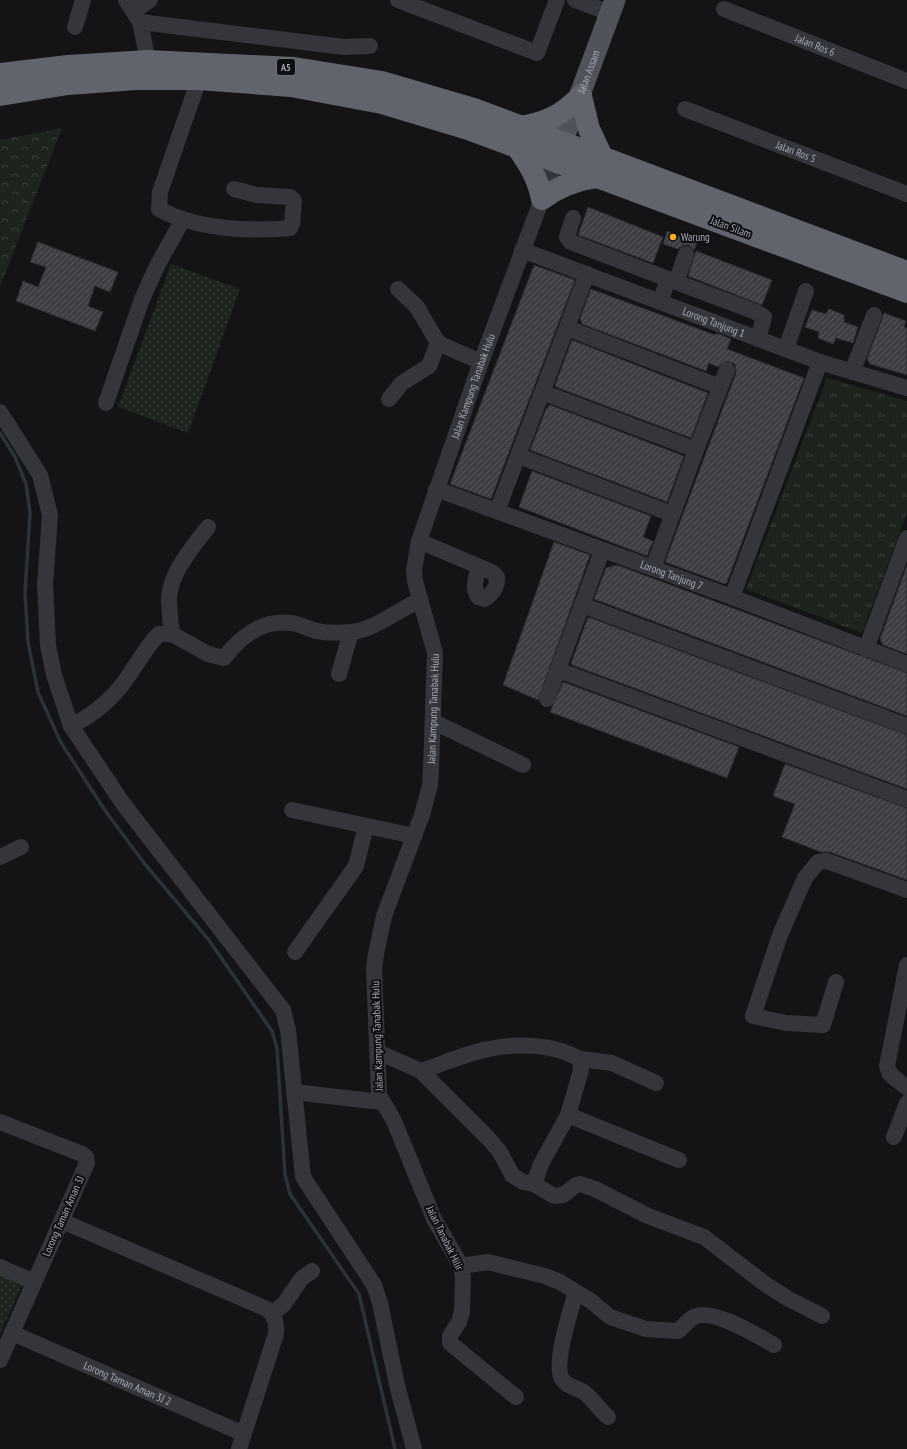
<svg xmlns="http://www.w3.org/2000/svg" width="907" height="1449" viewBox="0 0 907 1449" font-family="'PT Sans Narrow',sans-serif">
	<style>
		.grass { fill: url(#grass-dots) }
		.forest { fill: url(#forest-crowns) }
		.park { fill: url(#park-tufts) }
		.lines { fill: none; stroke-linecap: round; stroke-linejoin: round }
		.stream { stroke: #2a333a; stroke-width: 3.5 }
		.building { fill: url(#building-hatch); stroke: #2e2e32 }
		.minor { stroke: #35363b; stroke-width: 16 }
		.major { stroke: #51535a; stroke-width: 21 }
		.highway { stroke: #61646c; stroke-width: 22 }
		.poi-dot { fill: #faae28; stroke: #0f0f11; stroke-width: 1.5 }
		.labels { text-anchor: middle; dominant-baseline: central; stroke-width: 4; stroke-linejoin: round; paint-order: stroke }
		.shield { fill: #0f0f11; stroke: #787c85; stroke-width: 1 }
		.shield-label { font-size: 10px; font-weight: bold; fill: #a5abb7 }
		.street-label { font-size: 11px; fill: #a5abb7; stroke: #0f0f11 }
		.poi-label { font-size: 11px; fill: #a5abb7; stroke: #0f0f11; text-anchor: start }
	</style>
	<defs>
		<pattern id="grass-dots" width="8" height="8" patternUnits="userSpaceOnUse"><rect width="8" height="8" fill="#1c241d"/><path d="M2 2h.1M6 6h.1" fill="none" stroke="#3a413c" stroke-width="1.8" stroke-linecap="round"/></pattern>
		<pattern id="forest-crowns" width="20" height="18" patternUnits="userSpaceOnUse"><rect width="20" height="18" fill="#1c241d"/><path d="M2 6a3 3 0 1 1 6 0M12 15a3 3 0 1 1 6 0" fill="none" stroke="#3a413c"/></pattern>
		<pattern id="park-tufts" width="24" height="20" patternUnits="userSpaceOnUse"><rect width="24" height="20" fill="#1c241d"/><path d="M3 7l-1-3M5 7V3M7 7l1-3M15 17l-1-3M17 17v-4M19 17l1-3" fill="none" stroke="#3a413c"/></pattern>
		<pattern id="building-hatch" width="6" height="6" patternUnits="userSpaceOnUse"><rect width="6" height="6" fill="#3e3f43"/><path d="M-1 1l2-2M0 6l6-6M5 7l2-2" fill="none" stroke="#57585c"/></pattern>
	</defs>
	<rect width="100%" height="100%" fill="#141416"/>
	<!-- grass -->
	<g class="grass">
		<polygon points="171,264 240,289 188,433 118,407"/>
		<polygon points="0,1275 22,1285 0,1334"/>
	</g>
	<!-- forest -->
	<polygon class="forest" points="62,128 0,287 0,140"/>
	<!-- park -->
	<polygon class="park" points="827,378 907,401 907,513 862,633 746,589"/>
	<g class="lines">
		<!-- stream -->
		<polyline class="stream" points="0,433 15,457 26,484 30,513 25,592 28,642 38,692 60,741 104,809 144,863 208,939 272,1031 277,1048 285,1175 290,1194 359,1294 395,1449"/>
	</g>
	<!-- building -->
	<g class="building">
		<polygon points="588,207 663,237 653,263 578,235"/>
		<polygon points="667,231 697,243 694,250 689,245 684,245 678,249 663,244"/>
		<polygon points="38,242 118,272 110,292 95,286 88,306 103,312 95,331 16,301 23,281 38,287 46,267 30,262"/>
		<polygon points="696,251 772,280 762,305 688,276"/>
		<polygon points="534,265 575,280 491,499 450,484"/>
		<polygon points="591,289 715,335 716,333 731,339 727,349 804,378 727,582 725,584 665,562 736,373 735,364 726,361 718,367 709,363 706,371 582,324 580,318"/>
		<polygon points="829,309 844,315 844,322 858,327 853,343 836,338 833,344 818,338 819,332 805,327 812,310 826,314"/>
		<polygon points="884,313 906,321 904,327 907,328 907,375 870,364 867,359"/>
		<polygon points="572,340 708,393 691,438 556,387 555,385"/>
		<polygon points="550,405 684,456 667,502 530,450 546,409"/>
		<polygon points="532,471 651,516 643,537 653,541 647,556 519,507"/>
		<polygon points="554,542 590,555 538,700 503,685"/>
		<polygon points="617,565 907,673 907,716 594,599 606,568"/>
		<polygon points="907,565 907,654 883,645 880,639"/>
		<polygon points="588,617 907,735 907,789 572,665 571,663"/>
		<polygon points="563,682 739,747 727,778 550,712"/>
		<polygon points="785,764 907,808 907,880 830,852 821,852 782,837 795,804 773,796"/>
	</g>
	<g class="lines">
		<!-- minor -->
		<g class="minor">
			<polyline points="126,0 140,22 148,61"/>
			<polyline points="398,0 537,53 557,0"/>
			<polyline points="575,0 610,13"/>
			<path id="s1" d="M724,9l183,72"/>
			<polyline points="134,11 150,0"/>
			<polyline points="140,22 344,47 370,46"/>
			<polyline points="75,27 83,0"/>
			<path d="M199,79l-39,113 -1,17c36,20 90,23 131,19l2,-4 2,-23 -4,-4 -33,-2 -23,-6"/>
			<path id="s2" d="M685,109l222,85"/>
			<polyline points="573,218 567,237 571,242 668,279 660,302"/>
			<path id="s3" d="M522,250l298,112 87,26"/>
			<polyline points="668,279 756,312 764,317 758,339"/>
			<polyline points="676,282 686,254"/>
			<polyline points="398,289 417,307 438,343 481,362"/>
			<polyline points="567,328 720,387"/>
			<polyline points="786,349 806,291"/>
			<polyline points="852,372 874,315"/>
			<polyline points="542,392 696,450"/>
			<polyline points="389,399 402,383 429,366 438,343"/>
			<polyline points="106,403 142,299 157,266 183,219"/>
			<polyline points="0,412 40,475 50,515 45,585 48,645 54,675 71,726 124,805 283,1010 288,1030 303,1177 374,1285 380,1303 397,1385 414,1449"/>
			<polyline points="519,456 672,514"/>
			<path id="s4" d="M436,489l296,108 175,67"/>
			<polyline points="497,511 587,274"/>
			<path d="M419,541l73,31 5,5c1,9 -5,18 -13,22l-6,-2c-6,-10 -2,-19 1,-30"/>
			<polyline points="653,568 696,450 727,370"/>
			<polyline points="732,597 820,362"/>
			<polyline points="582,605 907,726"/>
			<path d="M172,634c-1,-11 -3,-23 -3,-34 0,-27 24,-53 39,-73"/>
			<polyline points="866,649 907,538"/>
			<polyline points="558,670 907,799"/>
			<polyline points="339,674 351,632"/>
			<polyline points="547,699 602,551"/>
			<polyline points="434,722 523,765"/>
			<path d="M71,726c18,-9 33,-20 46,-35 16,-18 25,-40 42,-57h13l36,20 16,4c17,-22 38,-39 67,-35 9,1 18,6 26,8 10,2 24,2 34,1 25,-3 47,-22 69,-32"/>
			<polyline points="292,810 414,836"/>
			<polyline points="0,857 21,847"/>
			<polyline points="295,952 356,866 366,826"/>
			<polyline points="907,965 887,1066 890,1074 907,1088"/>
			<polyline points="836,982 823,1025 786,1023 753,1016 780,935 805,878 818,862 827,861 907,890"/>
			<path d="M378,1052l43,19c22,-7 45,-18 68,-22 30,-6 65,-5 91,10l1,11 -13,45 -27,49 -7,20 20,12 9,-1 13,-10 4,-1 15,5 53,27 56,21 61,47 22,14 35,18"/>
			<polyline points="580,1059 612,1063 656,1083"/>
			<polyline points="421,1071 488,1138 500,1152 512,1175 523,1182 534,1184"/>
			<polyline points="294,1092 381,1102"/>
			<polyline points="568,1115 679,1160"/>
			<polyline points="0,1122 82,1154 86,1157 87,1163 0,1360"/>
			<polyline points="894,1137 907,1103"/>
			<path d="M62,1221l205,88c8,7 10,14 9,25l-37,115"/>
			<path d="M461,1266l27,-4 57,14 15,6 31,19 19,16 36,12 32,2c5,-4 10,-11 16,-14 17,-10 64,19 80,28"/>
			<polyline points="0,1267 34,1282"/>
			<path d="M576,1292c-5,17 -23,72 -14,87 4,7 16,9 23,14 9,7 14,17 23,24"/>
			<polyline points="272,1314 284,1304 302,1278 312,1271"/>
			<path id="s5" d="M12,1333l232,101"/>
			<path id="s6" d="M516,1397l-66,-54v-7l9,-14 3,-10 1,-35 -2,-11 -27,-47 -40,-98 -15,-26 -5,-127 2,-14 8,-38 38,-101 8,-30 1,-16 4,-116 -20,-72 -1,-11 5,-29 62,-179 75,-201"/>
		</g>
		<!-- major -->
		<path class="major" id="s7" d="M556,159l59,-159"/>
		<!-- highway -->
		<g class="highway">
			<polyline points="0,74 68,66 148,61 294,68 382,82 474,109 907,272"/>
			<polyline points="0,95 68,84 136,79 199,79 291,86 382,103 468,129 907,292"/>
			<polyline points="581,96 589,129 603,159"/>
			<path d="M521,127c27,-5 41,-12 60,-31"/>
			<path d="M517,147c12,17 21,31 25,52 17,-13 33,-19 54,-22"/>
		</g>
	</g>
	<!-- markers -->
	<circle class="poi-dot" cx="673" cy="237" r="4"/>
	<g class="labels">
		<!-- shield labels -->
		<rect class="shield" x="277" y="59" width="18" height="16" rx="3"/>
		<g class="shield-label">
			<text x="286" y="67">A5</text>
		</g>
		<!-- street labels -->
		<g class="street-label">
			<text stroke="none"><textPath href="#s1" startOffset="98">Jalan Ros 6</textPath></text>
			<text stroke="none"><textPath href="#s7" startOffset="93">Jalan Assam</textPath></text>
			<text stroke="none"><textPath href="#s2" startOffset="119">Jalan Ros 5</textPath></text>
			<text transform="translate(731 227) rotate(20)">Jalan Silam</text>
			<text stroke="none"><textPath href="#s3" startOffset="205">Lorong Tanjung 1</textPath></text>
			<text stroke="none"><textPath href="#s6" startOffset="1086">Jalan Kampung Tanabak Hulu</textPath></text>
			<text stroke="none"><textPath href="#s4" startOffset="251">Lorong Tanjung 7</textPath></text>
			<text stroke="none"><textPath href="#s6" startOffset="751">Jalan Kampung Tanabak Hulu</textPath></text>
			<text transform="translate(377 1036) rotate(-92)">Jalan Kampung Tanabak Hulu</text>
			<text transform="translate(63 1216) rotate(-66)">Lorong Taman Aman 3J</text>
			<text transform="translate(445 1238) rotate(64)">Jalan Tanabak Hilir</text>
			<text stroke="none"><textPath href="#s5" startOffset="126">Lorong Taman Aman 3J 2</textPath></text>
		</g>
		<!-- poi labels -->
		<g class="poi-label">
			<text x="681" y="237">Warung</text>
		</g>
	</g>
</svg>
